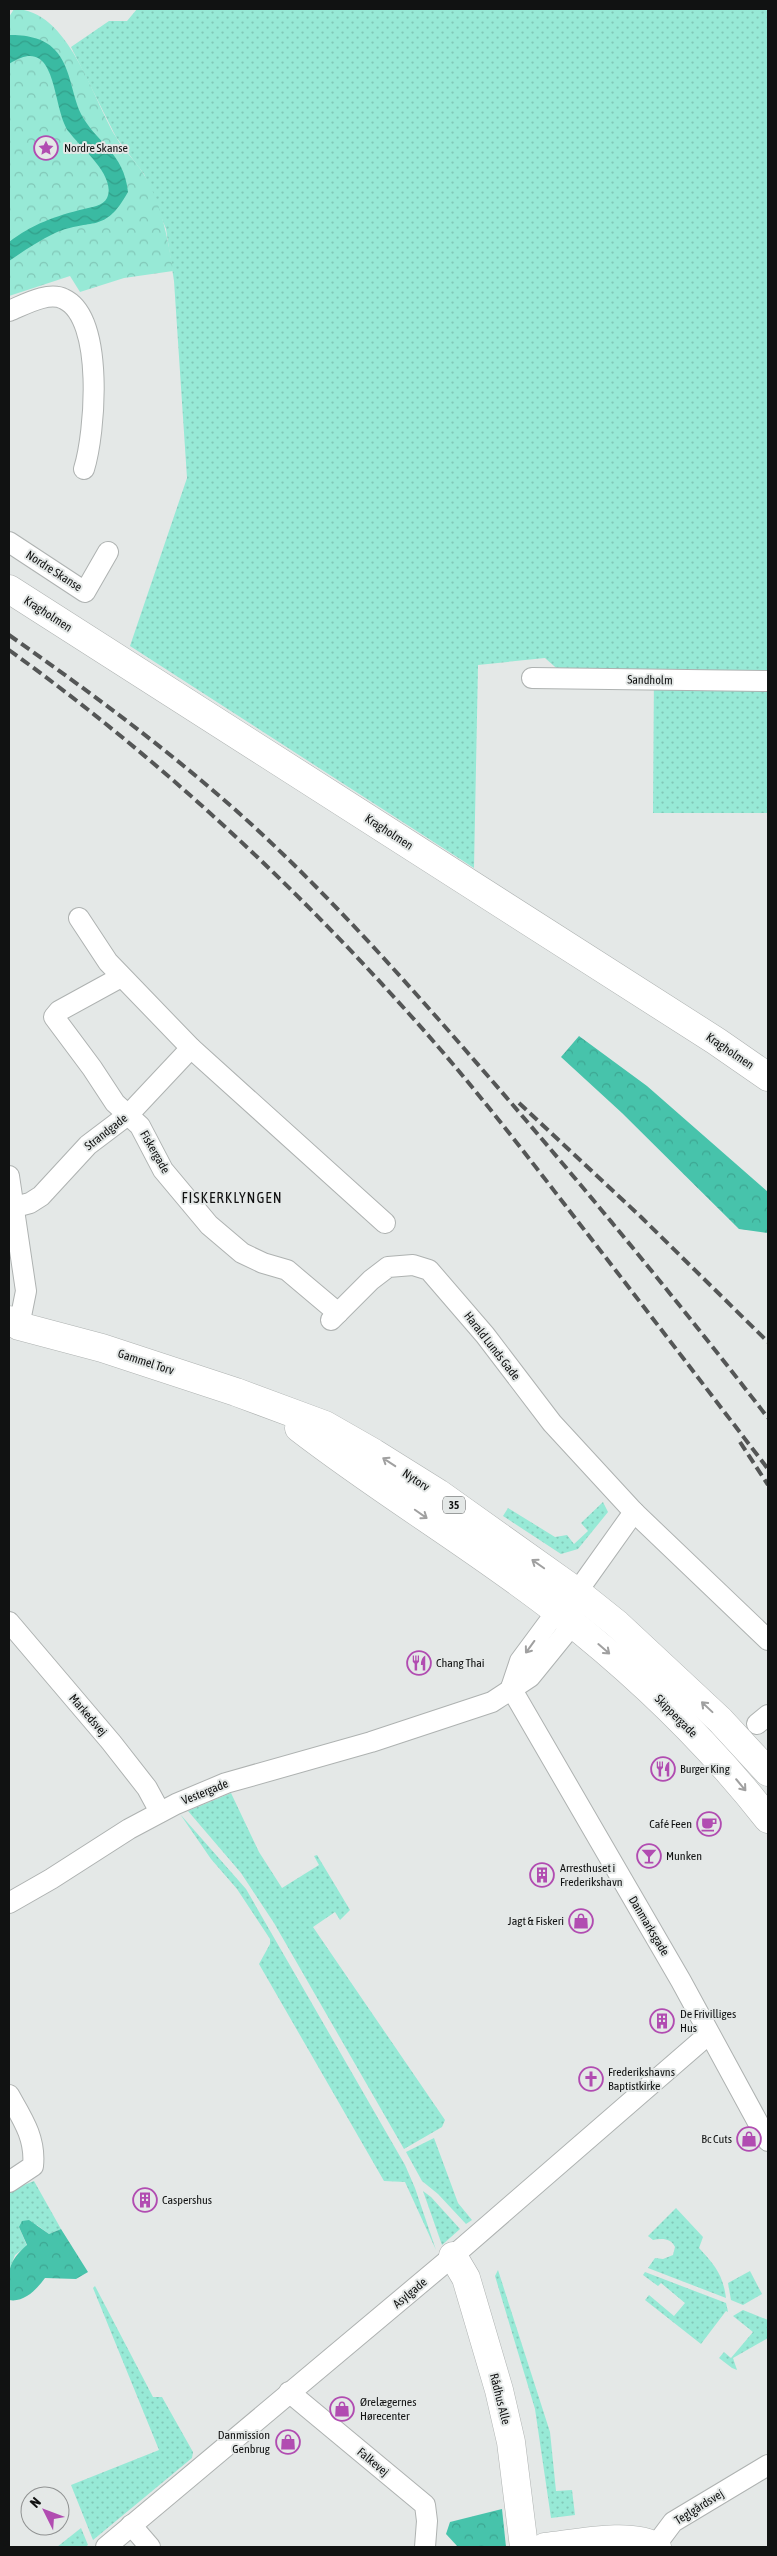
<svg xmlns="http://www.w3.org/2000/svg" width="777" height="2556" viewBox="0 0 777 2556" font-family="'Asap Condensed',sans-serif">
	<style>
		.grass { fill: url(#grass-dots) }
		.forest { fill: url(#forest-crowns) }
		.park { fill: url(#park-crowns) }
		.water { fill: url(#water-waves) }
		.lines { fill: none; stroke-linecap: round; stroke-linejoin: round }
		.street-casing { stroke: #aeb2b1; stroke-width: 22 }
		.secondary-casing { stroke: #aeb2b1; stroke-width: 29 }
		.primary-casing { stroke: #aeb2b1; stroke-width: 29 }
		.street { stroke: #fff; stroke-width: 20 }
		.secondary { stroke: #fff; stroke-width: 28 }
		.primary { stroke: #fff; stroke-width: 28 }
		.rail { stroke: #545656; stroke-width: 4; stroke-dasharray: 10 5; stroke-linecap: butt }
		.oneway { stroke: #a0a0a0 }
		.labels { text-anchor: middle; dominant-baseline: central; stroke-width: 4; stroke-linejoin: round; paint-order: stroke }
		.shield { fill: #e4e8e7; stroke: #505252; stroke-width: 1 }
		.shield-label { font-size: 11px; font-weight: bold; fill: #111212 }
		.poi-label { font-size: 12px; fill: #111212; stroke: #e4e8e7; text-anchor: start }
		.street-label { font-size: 12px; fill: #111212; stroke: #e4e8e7 }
		.quarter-label { font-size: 15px; letter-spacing: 1px; fill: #111212; stroke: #e4e8e7 }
	</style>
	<defs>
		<pattern id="grass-dots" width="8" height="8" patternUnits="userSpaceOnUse" patternTransform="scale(1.25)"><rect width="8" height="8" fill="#97e9d6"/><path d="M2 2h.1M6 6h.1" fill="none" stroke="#81c7b7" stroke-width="1.8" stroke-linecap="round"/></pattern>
		<pattern id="forest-crowns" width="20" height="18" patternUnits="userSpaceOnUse" patternTransform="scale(1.25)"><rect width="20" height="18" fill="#47c3ab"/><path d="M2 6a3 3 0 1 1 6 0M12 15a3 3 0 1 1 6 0" fill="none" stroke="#3da692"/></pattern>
		<pattern id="park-crowns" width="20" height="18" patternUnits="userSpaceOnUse" patternTransform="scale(1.25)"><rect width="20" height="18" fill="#97e9d6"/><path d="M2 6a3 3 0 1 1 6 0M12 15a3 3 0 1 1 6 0" fill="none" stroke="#81c7b7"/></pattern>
		<pattern id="water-waves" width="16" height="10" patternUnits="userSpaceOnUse" patternTransform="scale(1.25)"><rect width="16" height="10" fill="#3abaa2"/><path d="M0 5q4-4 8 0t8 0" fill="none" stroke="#329f8a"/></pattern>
	</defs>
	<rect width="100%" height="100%" fill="#e4e8e7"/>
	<!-- grass -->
	<g class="grass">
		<polygon points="137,9 768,9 768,813 653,813 654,672 563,674 545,658 478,665 474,868 130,646 187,478 174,281 166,229 144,174 116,137 71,47 109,21 127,21"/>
		<polygon points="603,1502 608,1512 578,1549 561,1554 503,1516 508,1508 555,1537 567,1535 574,1544 588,1531 581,1523"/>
		<polygon points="231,1793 259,1852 282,1888 319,1865 314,1856 317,1855 350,1910 340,1920 335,1912 313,1927 445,2120 442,2127 404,2149 274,1923 241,1873 188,1811"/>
		<polygon points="180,1814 246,1889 405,2165 415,2188 436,2250 405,2182 384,2181 259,1964 270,1944 270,1939 237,1889 211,1859"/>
		<polygon points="434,2138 458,2203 472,2220 466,2224 438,2194 422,2181 406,2152"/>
		<polygon points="34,2181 61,2229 49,2234 37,2225 19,2227 27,2246 15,2255 9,2271 9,2191"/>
		<polygon points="423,2191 431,2197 460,2229 442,2245"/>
		<path d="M676,2208l27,29 -4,11c16,17 24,27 27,50l-78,-30 7,-10 8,1 10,-4 2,-8c-4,-9 -13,-9 -22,-7l-5,-4z"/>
		<polygon points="498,2270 550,2432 556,2491 572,2490 575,2515 551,2518 535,2409 495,2276"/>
		<polygon points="750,2271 762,2294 743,2305 731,2300 728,2283"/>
		<polygon points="645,2272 726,2303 728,2312 726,2311 701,2344 645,2300 649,2295 674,2316 685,2303 661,2283 658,2286 643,2275"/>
		<polygon points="95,2286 153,2397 162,2397 193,2452 192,2458 93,2540 71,2485 159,2450 93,2288"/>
		<polygon points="743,2310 768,2320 768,2338 733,2358 737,2370 732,2368 719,2358 724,2352 731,2358 753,2332 733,2316"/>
		<polygon points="81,2528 88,2545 85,2547 57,2547"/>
	</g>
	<!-- forest -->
	<g class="forest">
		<polygon points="579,1036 647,1086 768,1192 768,1233 739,1229 622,1113 561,1057"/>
		<path d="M29,2220l20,14 12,-5 27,43 -12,7 -31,-1c-8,11 -21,25 -36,22 0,-26 -4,-36 18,-55l-8,-18 3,-6z"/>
		<polygon points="502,2509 506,2547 458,2547 446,2534 450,2522"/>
	</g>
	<!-- park -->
	<path class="park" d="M14,9c55,0 78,89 102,128 7,13 19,23 27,36 18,29 25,65 30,98l-49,7 -44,14 -10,-16 -61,20v-279z"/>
	<!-- water -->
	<path class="water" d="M9,35c16,0 34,2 46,15 16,17 16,43 26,64 16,30 43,38 47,78 -24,43 -36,25 -73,41 -17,8 -31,18 -46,28v-19c24,-18 46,-26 75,-33 8,-2 19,-3 23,-11 10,-22 -27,-51 -38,-66 -18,-24 -10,-101 -60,-68z"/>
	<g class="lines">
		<!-- street casing -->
		<g class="street-casing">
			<g id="street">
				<path d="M9,311c15,-6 39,-20 55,-12 41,19 31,135 20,170"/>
				<polyline points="9,542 85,592 108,552"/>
				<polyline points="532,678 768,681"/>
				<polyline points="79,918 108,962 191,1048 385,1223"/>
				<polyline points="121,977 59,1011 54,1017 92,1068 115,1103 140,1126 163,1170 209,1225 242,1253 263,1263 287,1270 338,1313"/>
				<polyline points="9,1176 26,1291 19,1326"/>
				<polyline points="15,1207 30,1203 41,1196 88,1145 129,1114 191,1048"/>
				<polyline points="331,1320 371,1280 388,1267 413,1265 429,1270 485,1335 552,1423 634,1512 768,1640"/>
				<polyline points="9,1622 111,1742 147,1788 160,1812"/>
				<polyline points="511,1688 681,1981 768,2141"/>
				<polyline points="511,1688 520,1661 557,1611 577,1592 634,1512"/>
				<polyline points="757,1724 768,1715"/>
				<polyline points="9,1903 51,1879 129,1829 176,1804 226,1783 371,1742 492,1702 530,1677 573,1624 575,1612"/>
				<path d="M9,2095c13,23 27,43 24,71l-24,16"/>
				<polyline points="289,2392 425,2505 427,2521 425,2547"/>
				<polyline points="131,2525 150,2547"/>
				<polyline points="655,2546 673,2522 768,2465"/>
				<polyline points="106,2547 453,2256 709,2034"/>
			</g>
		</g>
		<!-- secondary casing -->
		<g class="secondary-casing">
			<g id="secondary">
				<polyline points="9,589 716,1041 768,1077"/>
				<polyline points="453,2256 466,2278 499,2390 511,2442 524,2547"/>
				<path d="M545,2547c29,-3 87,-16 112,0"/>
			</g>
		</g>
		<!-- primary casing -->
		<g class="primary-casing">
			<g id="primary">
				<polyline points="9,1320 19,1326 102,1348 236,1392 325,1425 374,1453 438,1493 577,1592 617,1624 720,1720 768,1772"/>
				<path d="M299,1428c84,65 176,119 259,184 78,61 149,129 210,207"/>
			</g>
		</g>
		<!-- street -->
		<use href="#street" class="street"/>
		<!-- secondary -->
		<use href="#secondary" class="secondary"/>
		<!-- primary -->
		<use href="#primary" class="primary"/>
		<!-- rail -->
		<g class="rail">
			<path d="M9,635c88,62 176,127 255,201 84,79 160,166 236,254 92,107 182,216 268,328"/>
			<path d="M9,650c154,111 293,242 418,384 51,58 98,119 145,180 66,85 131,170 196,255"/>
			<polyline points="519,1103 641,1217 768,1342"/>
			<polyline points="740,1442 768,1485"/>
		</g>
	</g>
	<!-- one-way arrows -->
	<defs><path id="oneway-shaft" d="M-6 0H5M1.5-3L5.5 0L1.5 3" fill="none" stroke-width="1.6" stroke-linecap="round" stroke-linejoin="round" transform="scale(1.25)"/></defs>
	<g class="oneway">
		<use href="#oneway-shaft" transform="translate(389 1462) rotate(-147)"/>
		<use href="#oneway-shaft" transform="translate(421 1514) rotate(35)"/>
		<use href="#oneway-shaft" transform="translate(538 1564) rotate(-145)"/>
		<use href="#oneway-shaft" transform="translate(530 1647) rotate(126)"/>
		<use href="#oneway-shaft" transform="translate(604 1649) rotate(41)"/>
		<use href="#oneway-shaft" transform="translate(707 1707) rotate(-137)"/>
		<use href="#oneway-shaft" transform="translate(741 1785) rotate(50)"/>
	</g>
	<!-- icons -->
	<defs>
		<g id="sight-ring" transform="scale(1.25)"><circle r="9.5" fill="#e4e8e7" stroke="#b14cb1" stroke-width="1.5"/><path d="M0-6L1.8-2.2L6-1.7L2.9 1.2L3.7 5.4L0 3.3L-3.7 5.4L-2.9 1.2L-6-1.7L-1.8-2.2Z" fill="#b14cb1"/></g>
		<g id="restaurant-ring" transform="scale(1.25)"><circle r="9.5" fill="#e4e8e7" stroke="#b14cb1" stroke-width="1.5"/><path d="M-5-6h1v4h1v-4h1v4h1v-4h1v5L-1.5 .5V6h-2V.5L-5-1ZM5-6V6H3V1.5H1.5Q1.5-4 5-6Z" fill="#b14cb1"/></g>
		<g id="cafe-ring" transform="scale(1.25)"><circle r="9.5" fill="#e4e8e7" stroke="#b14cb1" stroke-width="1.5"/><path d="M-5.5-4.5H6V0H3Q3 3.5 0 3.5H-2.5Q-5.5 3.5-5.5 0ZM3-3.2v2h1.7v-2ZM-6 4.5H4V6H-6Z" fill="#b14cb1"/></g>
		<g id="bar-ring" transform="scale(1.25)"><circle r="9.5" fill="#e4e8e7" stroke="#b14cb1" stroke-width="1.5"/><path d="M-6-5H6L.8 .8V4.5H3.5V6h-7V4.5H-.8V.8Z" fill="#b14cb1"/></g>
		<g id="building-ring" transform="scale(1.25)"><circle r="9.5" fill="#e4e8e7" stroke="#b14cb1" stroke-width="1.5"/><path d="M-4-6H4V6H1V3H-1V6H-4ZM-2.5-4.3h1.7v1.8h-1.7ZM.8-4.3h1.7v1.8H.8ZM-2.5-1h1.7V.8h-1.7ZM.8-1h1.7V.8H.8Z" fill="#b14cb1"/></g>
		<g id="shop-ring" transform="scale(1.25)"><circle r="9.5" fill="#e4e8e7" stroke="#b14cb1" stroke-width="1.5"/><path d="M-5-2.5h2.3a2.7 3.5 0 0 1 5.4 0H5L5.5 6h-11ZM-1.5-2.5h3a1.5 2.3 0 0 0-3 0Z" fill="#b14cb1"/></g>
		<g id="church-ring" transform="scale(1.25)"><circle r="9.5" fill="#e4e8e7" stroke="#b14cb1" stroke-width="1.5"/><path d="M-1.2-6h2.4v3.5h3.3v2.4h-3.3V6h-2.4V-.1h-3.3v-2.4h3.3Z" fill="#b14cb1"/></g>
	</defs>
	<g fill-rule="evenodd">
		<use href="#sight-ring" x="46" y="148"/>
		<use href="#restaurant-ring" x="419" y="1663"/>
		<use href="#restaurant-ring" x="663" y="1769"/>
		<use href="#cafe-ring" x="709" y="1824"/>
		<use href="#bar-ring" x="649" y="1856"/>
		<use href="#building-ring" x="542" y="1875"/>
		<use href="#shop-ring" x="581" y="1921"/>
		<use href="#building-ring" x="662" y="2021"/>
		<use href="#church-ring" x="591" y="2079"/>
		<use href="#shop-ring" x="749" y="2139"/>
		<use href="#building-ring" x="145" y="2200"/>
		<use href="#shop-ring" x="342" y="2409"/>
		<use href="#shop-ring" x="288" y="2442"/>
	</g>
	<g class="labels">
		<!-- shield labels -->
		<rect class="shield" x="443" y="1496.5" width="22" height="17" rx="4"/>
		<g class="shield-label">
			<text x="454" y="1505">35</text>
		</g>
		<!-- poi labels -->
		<g class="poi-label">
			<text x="64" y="148">Nordre Skanse</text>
			<text x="436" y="1663">Chang Thai</text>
			<text x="680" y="1769">Burger King</text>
			<text x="692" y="1824" text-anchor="end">Café Feen</text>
			<text x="666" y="1856">Munken</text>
			<text x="560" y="1868">Arresthuset i<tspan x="560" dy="14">Frederikshavn</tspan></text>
			<text x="564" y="1921" text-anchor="end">Jagt &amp; Fiskeri</text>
			<text x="680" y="2014">De Frivilliges<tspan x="680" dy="14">Hus</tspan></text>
			<text x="608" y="2072">Frederikshavns<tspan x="608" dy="14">Baptistkirke</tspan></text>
			<text x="732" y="2139" text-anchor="end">Bc Cuts</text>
			<text x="162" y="2200">Caspershus</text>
			<text x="360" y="2402">Ørelægernes<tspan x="360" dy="14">Hørecenter</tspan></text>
			<text x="270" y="2435" text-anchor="end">Danmission<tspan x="270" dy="14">Genbrug</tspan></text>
		</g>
		<!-- street labels -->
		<g class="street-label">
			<text transform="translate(54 571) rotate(33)">Nordre Skanse</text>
			<text transform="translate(48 614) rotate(33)">Kragholmen</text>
			<text transform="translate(650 680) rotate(1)">Sandholm</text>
			<text transform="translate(389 832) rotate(33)">Kragholmen</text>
			<text transform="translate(730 1051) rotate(34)">Kragholmen</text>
			<text transform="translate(106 1132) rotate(-38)">Strandgade</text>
			<text transform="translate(155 1152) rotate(60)">Fiskergade</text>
			<text transform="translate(492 1346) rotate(52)">Harald Lunds Gade</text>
			<text transform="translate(146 1362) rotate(18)">Gammel Torv</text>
			<text transform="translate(416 1480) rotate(33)">Nytorv</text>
			<text transform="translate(88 1715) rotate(49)">Markedsvej</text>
			<text transform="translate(676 1716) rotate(45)">Skippergade</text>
			<text transform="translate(205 1792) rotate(-22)">Vestergade</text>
			<text transform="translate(649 1926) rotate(59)">Danmarksgade</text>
			<text transform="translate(410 2293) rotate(-40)">Asylgade</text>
			<text transform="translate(500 2399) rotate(76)">Rådhus Alle</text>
			<text transform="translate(373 2462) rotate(40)">Falkevej</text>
			<text transform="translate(699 2507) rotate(-32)">Teglgårdsvej</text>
		</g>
		<!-- quarter labels -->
		<g class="quarter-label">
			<text x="232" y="1197">FISKERKLYNGEN</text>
		</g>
	</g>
	<!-- border -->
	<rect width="777" height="2556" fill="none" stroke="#111212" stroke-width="20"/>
	<!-- north arrow -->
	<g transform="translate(45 2511) rotate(312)"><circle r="24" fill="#e4e8e7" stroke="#909292"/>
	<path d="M0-4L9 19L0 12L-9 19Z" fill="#b14cb1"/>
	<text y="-8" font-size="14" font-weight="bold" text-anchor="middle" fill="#111212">N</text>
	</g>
</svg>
